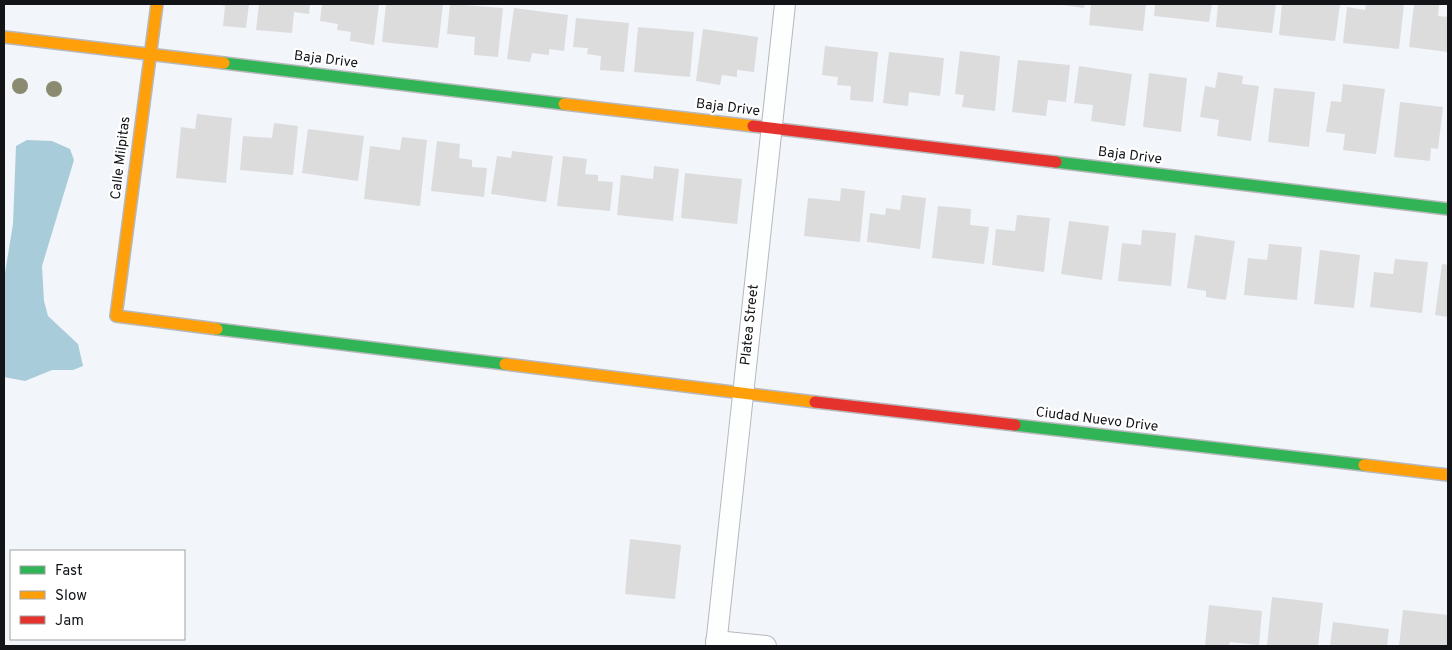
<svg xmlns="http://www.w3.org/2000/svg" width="1452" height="650" viewBox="0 0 1452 650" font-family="Overpass,sans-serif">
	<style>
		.water { fill: #a8ccd9 }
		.building { fill: #dcdcdd }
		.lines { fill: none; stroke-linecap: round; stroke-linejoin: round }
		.street-casing { stroke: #b7b8bc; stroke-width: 22 }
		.fast-casing { stroke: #b7b8bc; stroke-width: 14 }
		.slow-casing { stroke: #b7b8bc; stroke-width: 14 }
		.jam-casing { stroke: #b7b8bc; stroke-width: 14 }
		.street { stroke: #fdfefe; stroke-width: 20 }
		.fast { stroke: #30b455; stroke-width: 11 }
		.slow { stroke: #ff9f0a; stroke-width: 11 }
		.jam { stroke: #e5322d; stroke-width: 11 }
		.tree { fill: #8a8b70 }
		.labels { text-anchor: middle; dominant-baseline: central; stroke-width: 4.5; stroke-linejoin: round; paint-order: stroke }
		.street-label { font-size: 14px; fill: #121417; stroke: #fff }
	</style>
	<rect width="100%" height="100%" fill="#f2f5fa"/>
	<!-- water -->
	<polygon class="water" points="27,140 52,141 70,149 74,160 42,266 44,301 48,316 78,344 83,366 73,370 52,370 25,381 4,377 4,279 13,224 16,146"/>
	<!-- building -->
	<g class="building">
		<polygon points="216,4 249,4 246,28 223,26 225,6"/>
		<polygon points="259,4 310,4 309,14 294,12 292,33 256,30"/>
		<polygon points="322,4 379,4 374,45 350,41 351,32 337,30 338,24 320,21"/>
		<polygon points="386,4 443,4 438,48 382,42"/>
		<polygon points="450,4 503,8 498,57 474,55 475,37 447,34"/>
		<polygon points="1054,4 1085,4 1084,8"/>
		<polygon points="1091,4 1146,4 1143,31 1089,25"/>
		<polygon points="1155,4 1212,4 1209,22 1154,16"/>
		<polygon points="1218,4 1276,4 1272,33 1216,27"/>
		<polygon points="1282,4 1340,5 1335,41 1279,35"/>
		<polygon points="1366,4 1404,4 1399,49 1343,43 1347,7 1365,10"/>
		<polygon points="1414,4 1439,4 1438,16 1448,17 1448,52 1409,47"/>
		<polygon points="514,8 568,15 564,51 549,49 549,55 532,53 530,62 507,59"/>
		<polygon points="576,18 629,23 624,72 600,70 601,56 587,54 588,48 573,47"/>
		<polygon points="638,27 694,32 690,77 634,72"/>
		<polygon points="703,29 758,37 754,72 737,70 737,77 722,75 720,85 696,81"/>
		<polygon points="825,46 878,52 873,102 850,100 851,86 837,85 838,77 822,75"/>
		<polygon points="960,51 1000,56 995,111 962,107 964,95 955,94"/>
		<polygon points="889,52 944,58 940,96 909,92 908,106 883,103"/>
		<polygon points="1018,60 1070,65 1066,102 1048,100 1046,116 1012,112"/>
		<polygon points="1079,66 1132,74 1125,126 1091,121 1093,105 1074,103"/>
		<polygon points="1218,72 1243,76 1242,84 1259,86 1251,141 1217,136 1219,120 1200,117 1205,86 1215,88"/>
		<polygon points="1149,73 1187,78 1181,132 1143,127"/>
		<polygon points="1343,84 1385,89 1376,154 1343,150 1345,134 1326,132 1331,101 1341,102"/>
		<polygon points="1274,88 1315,92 1309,147 1268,142"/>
		<polygon points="1400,102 1443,107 1438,149 1431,148 1430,161 1394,157"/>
		<polygon points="197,114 232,118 226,183 176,178 181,127 195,129"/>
		<polygon points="274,123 298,126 293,175 240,170 243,136 272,138"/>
		<polygon points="308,129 364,136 358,181 302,173"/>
		<polygon points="402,137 427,140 420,206 364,199 370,146 400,150"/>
		<polygon points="437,141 460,144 459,158 472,160 472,167 487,168 484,197 431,191"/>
		<polygon points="512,151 553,156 546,202 491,194 497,156 511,158"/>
		<polygon points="563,156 587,159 585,174 598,175 598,181 613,182 610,211 557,206"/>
		<polygon points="654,166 679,169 673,221 617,215 621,175 653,179"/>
		<polygon points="685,173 742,179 737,224 681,218"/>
		<polygon points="841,188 865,191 860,242 804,236 808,198 840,201"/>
		<polygon points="902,195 926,198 920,249 867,242 870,213 885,215 886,208 900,210"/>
		<polygon points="938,206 971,209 970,225 989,227 984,264 932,258"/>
		<polygon points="1017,215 1050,218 1044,272 992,265 996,229 1015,231"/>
		<polygon points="1069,221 1109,226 1102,280 1061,274"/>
		<polygon points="1142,230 1176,233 1171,286 1118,281 1122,243 1141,245"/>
		<polygon points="1195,235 1235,241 1226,300 1206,297 1206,291 1187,288"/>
		<polygon points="1269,244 1302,247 1297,300 1244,295 1248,258 1267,260"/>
		<polygon points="1320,250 1360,255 1354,308 1314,304"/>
		<polygon points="1395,259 1428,262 1422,313 1370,307 1374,272 1393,274"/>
		<polygon points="1442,264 1448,265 1448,317 1435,315"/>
		<polygon points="630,539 681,545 675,599 625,594"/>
		<polygon points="1272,597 1323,603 1318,646 1267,646"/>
		<polygon points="1209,605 1262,611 1259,645 1230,642 1229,646 1205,646"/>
		<polygon points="1403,610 1448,615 1448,646 1399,646"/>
		<polygon points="1333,622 1389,629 1387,646 1330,646"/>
	</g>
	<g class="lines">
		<!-- street casing -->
		<g class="street-casing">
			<g id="street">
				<polyline points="716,641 766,646"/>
				<polyline points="716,646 785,4"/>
			</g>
		</g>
		<!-- fast casing -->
		<g class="fast-casing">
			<g id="fast">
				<polyline points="224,63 564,104"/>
				<polyline points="1056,162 1448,209"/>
				<polyline points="217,329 505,364"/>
				<polyline points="1015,425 1364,465"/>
			</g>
		</g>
		<!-- slow casing -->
		<g class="slow-casing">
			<g id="slow">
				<polyline points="157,4 116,316 217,329"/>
				<polyline points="4,37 224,63"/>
				<polyline points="564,104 753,126"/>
				<polyline points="505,364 815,402"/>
				<polyline points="1364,465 1448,475"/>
			</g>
		</g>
		<!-- jam casing -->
		<g class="jam-casing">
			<g id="jam">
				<polyline points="753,126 1056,162"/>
				<polyline points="815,402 1015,425"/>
			</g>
		</g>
		<!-- street -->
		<use href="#street" class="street"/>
		<!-- fast -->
		<use href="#fast" class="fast"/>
		<!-- slow -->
		<use href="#slow" class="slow"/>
		<!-- jam -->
		<use href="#jam" class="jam"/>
	</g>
	<!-- trees -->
	<g class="tree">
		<circle cx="20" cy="86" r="8"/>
		<circle cx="54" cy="89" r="8"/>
	</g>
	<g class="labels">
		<!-- street labels -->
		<g class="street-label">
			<text transform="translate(326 60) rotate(7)">Baja Drive</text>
			<text transform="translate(728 108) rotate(7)">Baja Drive</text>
			<text transform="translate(1130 156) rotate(7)">Baja Drive</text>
			<text transform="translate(121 158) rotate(-83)">Calle Milpitas</text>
			<text transform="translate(750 325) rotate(-84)">Platea Street</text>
			<text transform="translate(1097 420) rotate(7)">Ciudad Nuevo Drive</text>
		</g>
	</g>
	<!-- border -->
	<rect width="1452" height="650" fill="none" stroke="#121417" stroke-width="10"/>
	<!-- legend -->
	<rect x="10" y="550" width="175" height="90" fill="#ffffff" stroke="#a0a1a2"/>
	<rect x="20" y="566" width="25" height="8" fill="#30b455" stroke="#a0a1a2"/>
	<text x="55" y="575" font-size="15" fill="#121417">Fast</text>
	<rect x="20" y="591" width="25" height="8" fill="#ff9f0a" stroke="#a0a1a2"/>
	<text x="55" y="600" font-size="15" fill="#121417">Slow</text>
	<rect x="20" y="616" width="25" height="8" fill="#e5322d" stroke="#a0a1a2"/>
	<text x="55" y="625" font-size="15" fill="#121417">Jam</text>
</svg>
